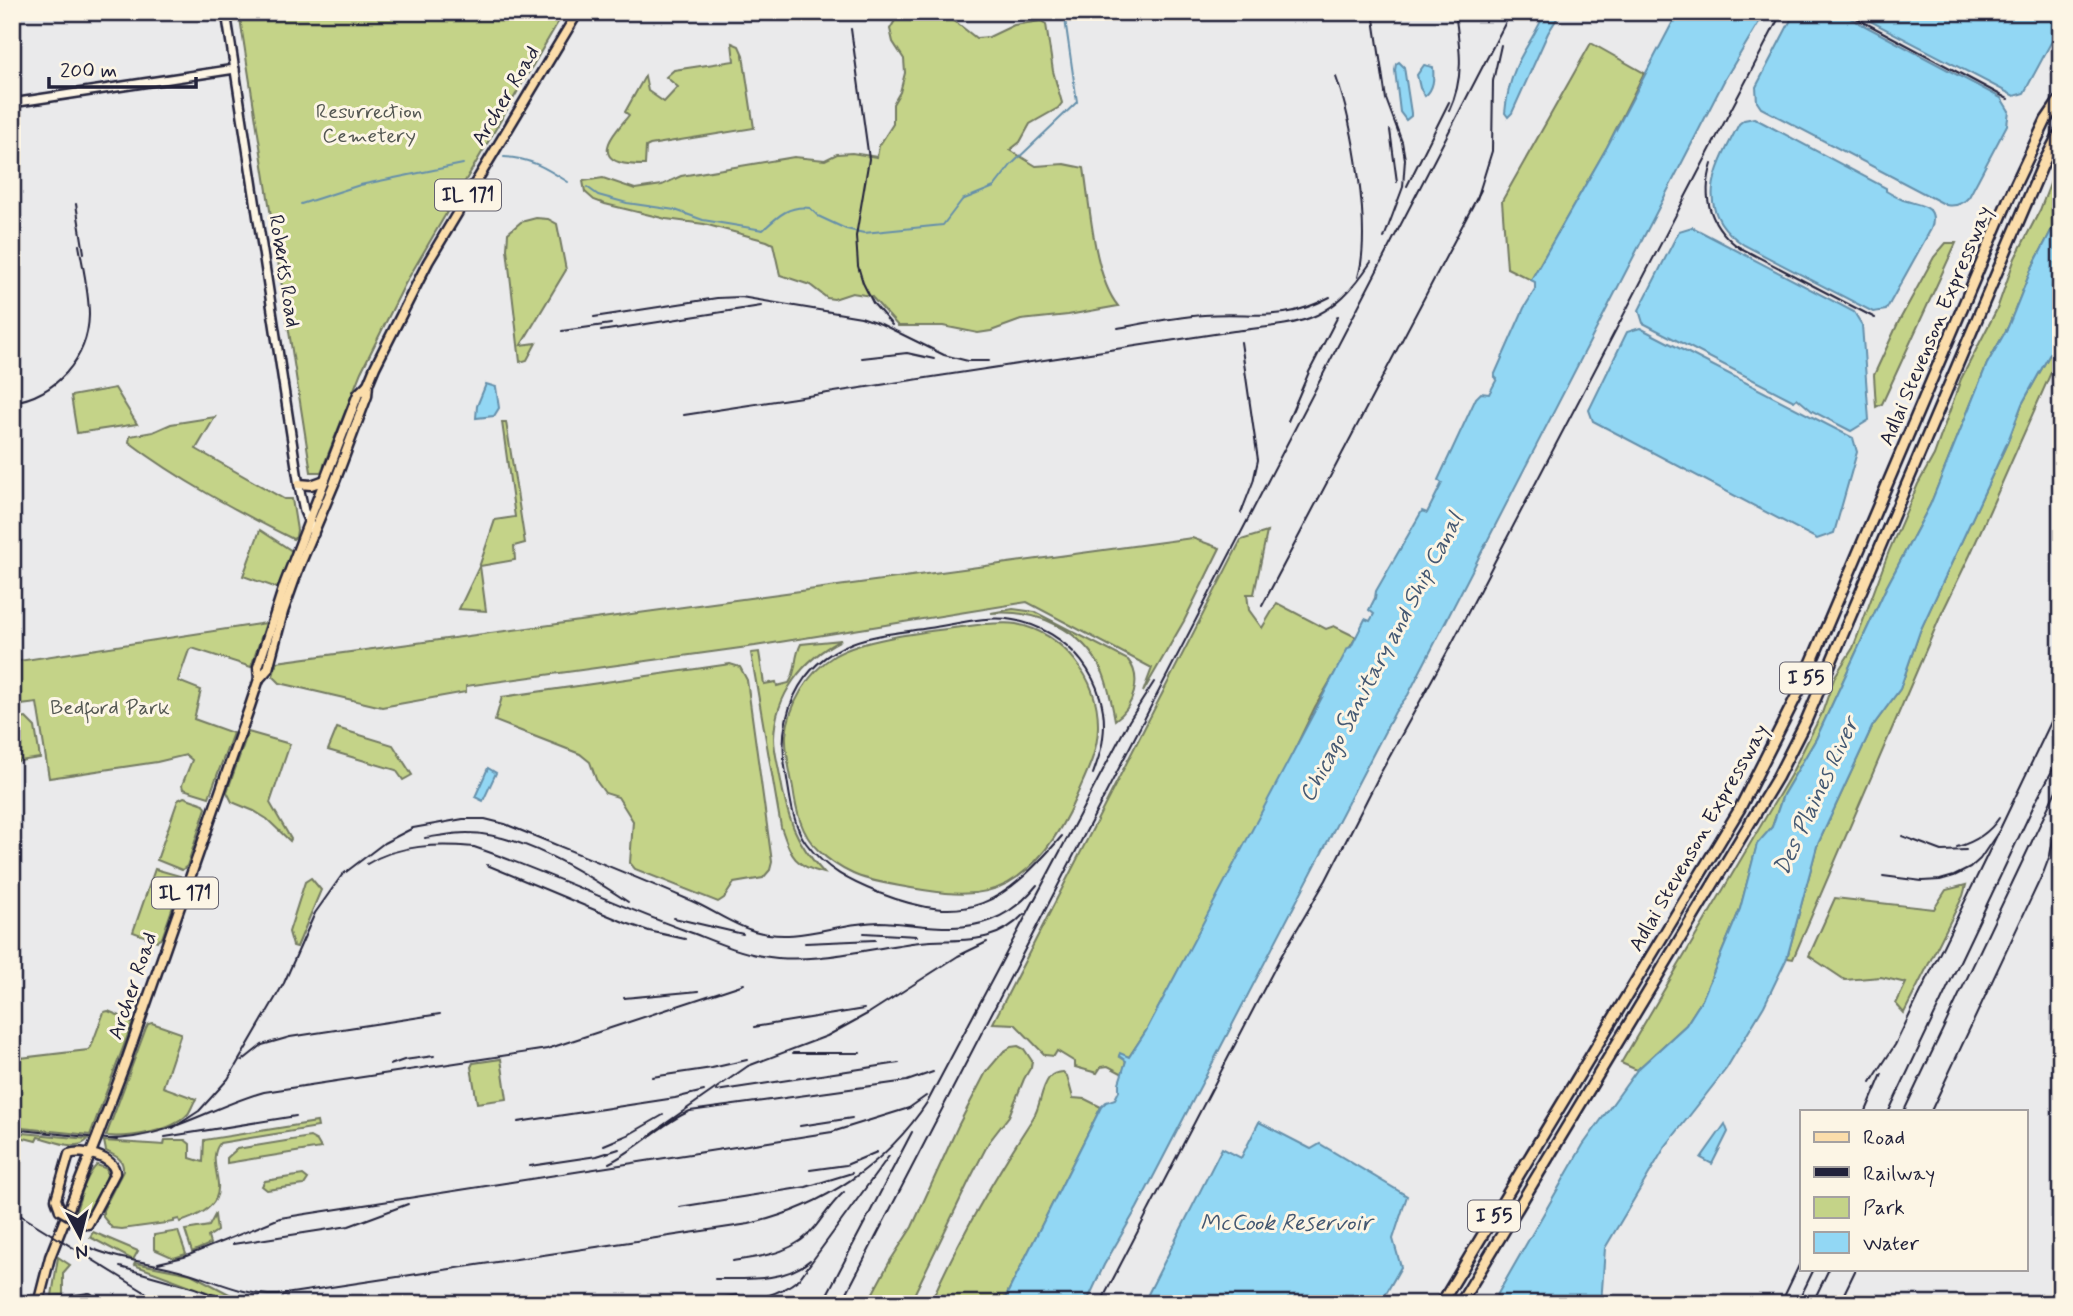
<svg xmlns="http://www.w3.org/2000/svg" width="2073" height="1316" viewBox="0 0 2073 1316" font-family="Mynerve,sans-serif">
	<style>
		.green { fill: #c4d388; stroke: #737a62; stroke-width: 2 }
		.water { fill: #92d7f4; stroke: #658faa; stroke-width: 2 }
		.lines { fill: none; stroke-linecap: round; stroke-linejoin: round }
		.stream { stroke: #658faa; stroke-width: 2 }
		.secondary-casing { stroke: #22223b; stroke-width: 12 }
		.primary-casing { stroke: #22223b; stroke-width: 13 }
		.highway-casing { stroke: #22223b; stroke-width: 14 }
		.secondary { stroke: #fcf5e5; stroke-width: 7 }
		.primary { stroke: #fbddab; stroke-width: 8 }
		.highway { stroke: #fbddab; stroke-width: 9 }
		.rail { stroke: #22223b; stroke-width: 2 }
		.primary-bridge-casing { stroke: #22223b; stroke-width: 13; stroke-linecap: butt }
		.primary-bridge { stroke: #fbddab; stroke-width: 8 }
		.labels { text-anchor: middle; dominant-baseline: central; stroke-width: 6; stroke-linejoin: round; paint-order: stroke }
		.shield { fill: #fcf5e5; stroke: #63616e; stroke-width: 2 }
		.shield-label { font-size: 19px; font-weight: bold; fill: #22223b }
		.street-label { font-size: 21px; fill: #22223b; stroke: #fcf5e5 }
		.park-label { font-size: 21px; fill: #535752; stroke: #fcf5e5 }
		.water-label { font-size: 23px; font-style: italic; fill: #445872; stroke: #fcf5e5 }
	</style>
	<rect width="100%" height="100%" fill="#eaeaeb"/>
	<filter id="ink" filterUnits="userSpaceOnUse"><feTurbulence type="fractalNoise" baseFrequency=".0143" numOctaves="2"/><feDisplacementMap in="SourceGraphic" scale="14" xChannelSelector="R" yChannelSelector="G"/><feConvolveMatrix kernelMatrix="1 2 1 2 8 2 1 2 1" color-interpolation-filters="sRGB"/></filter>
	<g filter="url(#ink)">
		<!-- green -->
		<g class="green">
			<polygon points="239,12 564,12 405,284 361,372 321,472 311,472"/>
			<path d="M900,12h43l33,26 13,-1 25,-12 27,-4 5,3 7,47 9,32 -4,5 -28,16 -10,18 -10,8 26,16 28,-2 20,4c6,38 10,109 34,138l-50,9 -47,5 -30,11 -13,2 -35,-7h-45l-27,-30 -19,-3 -18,6 -7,-1 -17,-13 -30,-10 -7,-31 -6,-3 -63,-17 -38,-5 -61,-15 -11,-4 -9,-8 -2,-11 20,-3 32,11 27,-4 19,-9 113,-19 31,3 12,-6 15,-1 25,4 2,-11 14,-22v-20l7,-12 5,-19 -1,-14 -11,-17 -3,-13z"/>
			<path d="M732,43l7,3 4,9 11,73 -104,17 -4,2 -1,18c-13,0 -44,0 -36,-22 4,-10 14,-20 20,-28l-4,-3 20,-36 3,15 16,11 14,-15 -12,-10 8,-7 60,-9z"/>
			<polygon points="1591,43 1644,73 1607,147 1531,280 1507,268 1502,201"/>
			<polygon points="2061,155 2061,220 2052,229 2031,270 2008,327 1987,364 1930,505 1886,588 1816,739 1783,795 1772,827 1757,845 1740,909 1702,1000 1686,1025 1637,1070 1621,1063 1790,776 1822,713 1835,676 1853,648 1889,551 1918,484 1934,455 1961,379 1997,309 2015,258 2040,210"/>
			<polygon points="536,218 548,219 557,224 566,270 521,345 536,343 527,360 520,362 507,249 508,233 521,222"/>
			<polygon points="1946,243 1956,243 1882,404 1876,407 1874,375 1898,323 1934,257"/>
			<polygon points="2061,334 2061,350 1970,555 1940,617 1793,959 1787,958 1817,846 1872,727 1900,689 1920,631 2008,441 2022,404"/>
			<polygon points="115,388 137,424 77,433 71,396"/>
			<path d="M215,417l-19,32 88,50h8l5,31 -1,7 -3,2c-56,-28 -114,-59 -164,-97l1,-6 23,-4 18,-8z"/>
			<polygon points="502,422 506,422 525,543 514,546 515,560 480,566 486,611 459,609 479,567 495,520 515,517"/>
			<polygon points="260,530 292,551 280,589 243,576"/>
			<polygon points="1267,532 1254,594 1247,594 1249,610 1262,628 1277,603 1326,629 1334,626 1356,637 1315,707 1279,782 1146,1031 1129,1057 1120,1054 1119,1056 1126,1060 1123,1074 1108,1066 1101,1067 1097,1073 1075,1067 1075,1062 1057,1051 1054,1056 1045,1055 1015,1024 993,1023 1241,540"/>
			<polygon points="1192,538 1220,548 1184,621 1143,692 1152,668 1027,602 755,646 466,686 466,692 382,707 280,683 273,676 277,662"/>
			<path d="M1013,609l22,3 93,48c15,18 5,48 -13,60 -3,-16 -6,-32 -12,-47 -20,-44 -66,-64 -112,-60z"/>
			<polygon points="266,623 251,667 192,648 189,650 178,681 201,690 194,719 233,733 209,797 183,789 182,785 192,760 186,755 157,762 49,778 37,703 12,706 12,662"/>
			<path d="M984,624c10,0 22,-2 32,0 47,9 83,54 82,103 0,25 -12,47 -22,70 -14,32 -36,68 -68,86 -18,10 -42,12 -62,10 -19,-2 -77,-11 -93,-19 -13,-6 -25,-14 -35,-24 -17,-16 -22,-40 -25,-62 -3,-17 -8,-36 -7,-53 3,-30 22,-63 48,-79 33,-20 110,-26 150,-32z"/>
			<path d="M841,640c-38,19 -66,55 -67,98 0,13 4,26 6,38 7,41 15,66 44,97 -31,-7 -33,-18 -43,-46l-30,-174 8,-1 5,32 12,-2 1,4 12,-3c9,-14 4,-24 12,-39z"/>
			<polygon points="730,664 740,667 747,680 772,862 770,870 763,878 734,883 724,898 718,902 635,869 630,863 633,821 618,797 605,793 597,782 590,762 580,754 495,721 502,697"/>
			<polygon points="26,718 35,727 40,758 12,762 12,720"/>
			<polygon points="337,728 393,745 412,775 403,780 396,770 328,750"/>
			<polygon points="248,732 290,744 270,803 291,839 290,841 267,819 254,811 232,802 227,792"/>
			<polygon points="184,797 204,804 206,808 187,866 182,870 157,860 178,800"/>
			<polygon points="155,869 180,876 182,880 162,938 157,941 133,932"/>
			<polygon points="311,878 321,890 297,947 293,946 289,932 305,882"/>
			<polygon points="1966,885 1963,896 1904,1013 1896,1004 1906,983 1881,977 1845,980 1809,956 1835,898 1934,909 1946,890"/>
			<polygon points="108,1011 130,1020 132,1024 90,1135 12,1127 12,1059 88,1050 91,1047 104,1012"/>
			<path d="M152,1023l29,10 -18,54 33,12c-3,4 -5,11 -8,15 -16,18 -59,24 -82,22l40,-108 2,-4z"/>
			<polygon points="1018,1046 1024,1049 1032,1061 1031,1067 1024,1079 1009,1116 989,1142 971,1177 911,1301 909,1304 867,1304 890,1261 912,1227 958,1126 986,1072 1003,1052 1011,1047"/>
			<polygon points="501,1059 507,1099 477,1103 471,1067 473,1063"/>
			<path d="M1063,1072l4,4 6,22 12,1 16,8 -99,197h-72c29,-66 64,-126 103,-186 8,-12 7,-28 16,-40 4,-5 8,-5 14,-6z"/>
			<path d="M317,1122l1,5 -98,16c-20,25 28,58 -40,79l-1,-3 -5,1v2l-52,7 -10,-1 -9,-11v-7l20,-39c1,-12 -7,-15 -17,-20l-2,-10 60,4 1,-5h20l5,4v14l13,4 1,-22z"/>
			<path d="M12,1132l76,7c-10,14 -36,1 -50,-2l-2,4 -24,-6z"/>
			<polygon points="310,1137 317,1141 321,1148 227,1163 227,1158 237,1149"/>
			<path d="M97,1165l10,4c2,9 -11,40 -20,45 -6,3 -7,1 -12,0 5,-15 10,-38 22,-49z"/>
			<polygon points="303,1175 308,1179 304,1185 267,1190 262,1186 265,1181"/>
			<polygon points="215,1215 217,1231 208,1237 210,1244 192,1252 185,1230 209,1226"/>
			<polygon points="178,1231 186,1254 174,1258 154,1249 154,1235"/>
			<polygon points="93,1232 138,1251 133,1260 90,1237"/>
			<polygon points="58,1257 70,1265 63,1273 63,1295 52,1296"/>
			<polygon points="135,1263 191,1274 231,1295 257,1304 239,1304 134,1265"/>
		</g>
		<!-- water -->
		<g class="water">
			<path d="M1545,12h16l-13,21 -36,80 -4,4 -3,-4c2,-21 7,-41 18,-60 8,-14 16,-26 22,-41z"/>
			<polygon points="1678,12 1765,12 1725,79 1408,695 1395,712 1137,1208 1104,1265 1086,1304 1002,1304 1101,1107 1106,1102 1115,1099 1119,1091 1119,1083 1126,1061 1119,1056 1120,1053 1129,1057 1146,1031 1348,648 1351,647 1365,619 1370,621 1374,614 1369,610 1375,598 1376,591 1422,511 1427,513 1442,483 1438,480 1476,398 1481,393 1489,394 1497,379 1494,376 1524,308 1535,290 1535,282 1531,280 1607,147"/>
			<path d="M1795,12h44l162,86 8,13 -2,14 -38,72c-6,7 -13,10 -23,8l-185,-97 -4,-6 -1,-15z"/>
			<polygon points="1859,12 2061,12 2061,24 2024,93 2014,96 1870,21"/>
			<polygon points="1399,62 1404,67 1411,113 1411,116 1406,120 1400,112 1395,70 1396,64"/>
			<path d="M1424,65l9,2c1,11 1,22 -8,29l-5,-8 -3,-13z"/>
			<path d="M1754,118l132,70v3c5,3 10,6 15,8 16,7 39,4 30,30l-45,81 -13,2 -129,-67c-53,-35 -28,-77 -5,-121l5,-4z"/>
			<polygon points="2061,220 2061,334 2022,404 2008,441 1920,631 1900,689 1872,727 1817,846 1787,958 1764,1006 1726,1069 1665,1147 1605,1248 1601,1304 1492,1304 1583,1145 1637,1070 1686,1025 1702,1000 1740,909 1757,844 1772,827 1783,795 1816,739 1886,588 1930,505 1987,364 2008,327 2031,270 2052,229"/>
			<polygon points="1692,227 1854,312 1862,325 1869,420 1851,431 1812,411 1797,398 1794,401 1643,323 1639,310 1679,231"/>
			<polygon points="1640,328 1853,438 1857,452 1834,533 1817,539 1593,421 1589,410 1627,332"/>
			<polygon points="486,384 496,387 499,408 494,416 476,418 477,406"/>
			<polygon points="488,768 496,773 483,801 475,797"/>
			<polygon points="1259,1122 1311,1149 1320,1144 1407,1196 1393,1239 1401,1267 1380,1304 1143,1304 1222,1148 1241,1158"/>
			<polygon points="1725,1124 1728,1132 1712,1164 1701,1158"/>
		</g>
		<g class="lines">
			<!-- stream -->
			<g class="stream">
				<path d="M504,157c26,1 42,11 64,25"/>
				<path d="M587,187l11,8 29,8 48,7 28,10 60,10c15,-14 26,-25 47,-22l8,8 28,13 18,4 79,-8 19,-25 32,-13 17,-22 66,-63 -13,-90"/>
				<polyline points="301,204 360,185 463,164"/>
			</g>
			<!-- secondary casing -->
			<g class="secondary-casing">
				<g id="secondary">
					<polyline points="226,12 299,486 304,511 314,534"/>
					<polyline points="12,103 235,69"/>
					<polyline points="50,1304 89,1298"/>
				</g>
			</g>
			<!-- primary casing -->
			<g class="primary-casing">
				<g id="primary">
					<polyline points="299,484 311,485 325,480"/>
					<polyline points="259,679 268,669 283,612 299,567 334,484 367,396 368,384 375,367 428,262 578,12"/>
					<polyline points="98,1135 125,1064 250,706 259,679 258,667 285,583 358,394 368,384"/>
					<path d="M60,1210l-4,-11 13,-45c13,-5 46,3 46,19l-27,51 -14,-6"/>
					<polyline points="38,1304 50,1257 96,1140"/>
				</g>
			</g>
			<!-- highway casing -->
			<g class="highway-casing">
				<g id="highway">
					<polyline points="1441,1304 1739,810 1801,687 2009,198 2046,120 2061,98"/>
					<polyline points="1460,1304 1777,778 1806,721 2043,164 2061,130"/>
				</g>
			</g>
			<!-- secondary -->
			<use href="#secondary" class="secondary"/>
			<!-- primary -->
			<use href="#primary" class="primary"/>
			<!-- highway -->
			<use href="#highway" class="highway"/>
			<!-- rail -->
			<g class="rail">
				<polyline points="1373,12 1386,99 1402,142 1405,159 1403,187 1384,238"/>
				<polyline points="1845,12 2008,99"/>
				<polyline points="851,29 869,159 856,236 858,266 863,283 873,303 892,325"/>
				<path d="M1336,77c17,47 36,153 22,200"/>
				<path d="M1449,111c16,-34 11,-63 6,-99"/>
				<polyline points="1390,130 1397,182"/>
				<path d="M1712,164c-11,35 -1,64 29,85"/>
				<polyline points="1407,186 1449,102"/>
				<polyline points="1477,199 1492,151 1493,81 1501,45"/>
				<polyline points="76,204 84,253"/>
				<polyline points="1735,245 1875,318"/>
				<polyline points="594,317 717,298 741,297 861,317 881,324 944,355 968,361 989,361"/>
				<path d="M1118,328c28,-5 57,-11 86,-13 52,-4 75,9 126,-18"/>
				<polyline points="562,331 611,324"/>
				<polyline points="601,331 761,306"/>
				<polyline points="862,358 907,353 934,359"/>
				<path d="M12,402c43,-6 76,-43 77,-87 0,-23 -6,-47 -10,-70"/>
				<path d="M684,415l550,-84c69,-8 96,-7 137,-69"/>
				<polyline points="1288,421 1309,372 1338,316"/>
				<polyline points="1241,513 1253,482 1258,460 1241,342"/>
				<polyline points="1262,606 1481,190"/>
				<path d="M1062,836c-59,68 -93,92 -183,57 -28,-11 -54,-24 -73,-50 -14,-19 -16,-48 -20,-70 -10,-55 11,-109 66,-130 24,-9 52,-11 77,-15 28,-4 57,-13 84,-8 55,9 98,62 90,118 -1,12 -6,24 -10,36"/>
				<polyline points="1902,836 1942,851 1966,850"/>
				<path d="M425,838c14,-2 28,-5 42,-5 54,0 118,40 161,69"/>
				<path d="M1957,847c18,-5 32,-14 42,-29"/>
				<path d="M367,864c31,-20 72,-20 107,-17 72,24 141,58 213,84 24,9 50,21 75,25 52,9 107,-8 158,-14 40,-4 73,5 104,-28"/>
				<polyline points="487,865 626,923 649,931 685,939"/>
				<polyline points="1883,876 1922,881 1940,880 1954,876 1970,868 1980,859 1999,831 2061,701"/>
				<polyline points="674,918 743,934"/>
				<polyline points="864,933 917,936"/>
				<polyline points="805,943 875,940"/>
				<polyline points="624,998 699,991"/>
				<polyline points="754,1027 864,1009"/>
				<polyline points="793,1053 860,1053"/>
				<polyline points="242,1061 262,1045 290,1037 440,1014"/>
				<polyline points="390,1065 404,1060 434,1056"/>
				<polyline points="652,1077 712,1068 747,1060"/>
				<polyline points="1871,1082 1895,1045 1999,831"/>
				<polyline points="716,1091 899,1063"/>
				<polyline points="1866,1111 1882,1074"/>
				<polyline points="1889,1111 2035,803 2061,754"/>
				<polyline points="1904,1111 2061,780"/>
				<polyline points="1931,1111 2044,871 2050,855 2061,801"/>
				<polyline points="518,1122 675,1098 704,1091"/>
				<polyline points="662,1126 748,1066 827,1036 869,1013 958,956 987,942"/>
				<polyline points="800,1126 852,1118"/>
				<path d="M173,1128l26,-17 29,-32 56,-96 31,-70 27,-38 42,-32 29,-15 50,-9h22l20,5c61,25 122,49 182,75 23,9 43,25 67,32 44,13 82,-9 126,-9 36,1 76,12 111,-2 19,-7 33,-19 46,-35"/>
				<polyline points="12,1129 117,1140"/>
				<polyline points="165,1137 296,1116"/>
				<path d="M107,1139c58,1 103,-32 157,-47l283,-43 197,-65"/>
				<polyline points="604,1145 630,1134 663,1115"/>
				<path d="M609,1163c29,-14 51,-39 81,-52l217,-30 26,-9"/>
				<polyline points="530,1166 597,1156 619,1149"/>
				<polyline points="810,1170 846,1165 877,1152"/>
				<polyline points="679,1207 806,1187 852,1173"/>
				<polyline points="12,1210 164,1304"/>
				<polyline points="233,1244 349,1226 408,1204"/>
				<path d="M84,1245c31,15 62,16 95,25 33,9 64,26 99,25l471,-71c74,-17 137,-59 179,-123l201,-380 25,-39"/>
				<path d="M733,1261c32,-5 62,-8 83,-35 9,-12 17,-24 28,-34"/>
				<polyline points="158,1263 184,1257 280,1218 832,1132 909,1108 926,1096"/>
				<polyline points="120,1267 195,1288 237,1304"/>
				<path d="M715,1279c31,0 71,3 95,-19"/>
				<polyline points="1782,1301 1802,1259"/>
				<polyline points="676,1304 739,1295"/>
				<path d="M727,1304c27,-4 51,-8 72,-25l90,-123"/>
				<polyline points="822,1304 912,1132"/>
				<polyline points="841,1304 1511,12"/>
				<polyline points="1100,1304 1280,958 1326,880 1380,774 1451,645 1782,12"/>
				<polyline points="1797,1304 1814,1269"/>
				<polyline points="1812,1304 1829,1269"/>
				<polyline points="1839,1304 1856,1269"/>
			</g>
			<!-- primary-bridge casing -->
			<g class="primary-bridge-casing">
				<g id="primary-bridge">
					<polyline points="96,1140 98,1135"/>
					<polyline points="60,1210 74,1218"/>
				</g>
			</g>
			<!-- primary-bridge -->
			<use href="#primary-bridge" class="primary-bridge"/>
		</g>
	</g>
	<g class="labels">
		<!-- shield labels -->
		<g class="shield">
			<rect x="435" y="179.5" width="66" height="31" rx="5"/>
			<rect x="1780" y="662.5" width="52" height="31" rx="5"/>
			<rect x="152" y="877.5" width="66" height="31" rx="5"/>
			<rect x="1468" y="1200.5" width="52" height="31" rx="5"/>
		</g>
		<g class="shield-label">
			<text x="468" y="195">IL 171</text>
			<text x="1806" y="678">I 55</text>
			<text x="185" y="893">IL 171</text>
			<text x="1494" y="1216">I 55</text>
		</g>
		<!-- street labels -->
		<g class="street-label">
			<text transform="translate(506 96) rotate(-59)">Archer Road</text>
			<text transform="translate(284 271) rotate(81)">Roberts Road</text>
			<text transform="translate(1936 326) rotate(-67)">Adlai Stevenson Expressway</text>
			<text transform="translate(1699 838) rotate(-60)">Adlai Stevenson Expressway</text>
			<text transform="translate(133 986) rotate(-71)">Archer Road</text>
		</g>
		<!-- park labels -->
		<g class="park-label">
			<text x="369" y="112">Resurrection<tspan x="369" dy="24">Cemetery</tspan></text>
			<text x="110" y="708">Bedford Park</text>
		</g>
		<!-- water labels -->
		<g class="water-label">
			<text transform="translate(1382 658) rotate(-62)">Chicago Sanitary and Ship Canal</text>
			<text transform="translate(1817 797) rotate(-65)">Des Plaines River</text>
			<text x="1286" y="1224">McCook Reservoir</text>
		</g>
	</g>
	<!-- margin -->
	<rect width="2073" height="1316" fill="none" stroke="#fcf5e5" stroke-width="42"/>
	<rect x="21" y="21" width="2031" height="1274" fill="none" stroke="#22223b" stroke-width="2.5" filter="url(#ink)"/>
	<!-- legend -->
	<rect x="1800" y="1110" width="228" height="161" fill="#fcf5e5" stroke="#a5a1a1" stroke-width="2"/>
	<rect x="1814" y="1132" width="35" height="10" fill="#fbddab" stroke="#a5a1a1" stroke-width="2"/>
	<text x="1863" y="1144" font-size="21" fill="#22223b">Road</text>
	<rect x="1814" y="1167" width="35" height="10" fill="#22223b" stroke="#a5a1a1" stroke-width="2"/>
	<text x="1863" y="1180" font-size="21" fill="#22223b">Railway</text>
	<rect x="1814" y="1197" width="35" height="21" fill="#c4d388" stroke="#a5a1a1" stroke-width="2"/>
	<text x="1863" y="1214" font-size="21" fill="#22223b">Park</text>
	<rect x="1814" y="1232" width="35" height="21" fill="#92d7f4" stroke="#a5a1a1" stroke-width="2"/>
	<text x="1863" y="1250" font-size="21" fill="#22223b">Water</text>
	<!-- north arrow -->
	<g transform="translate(80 1236) rotate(173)" stroke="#fcf5e5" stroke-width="5" paint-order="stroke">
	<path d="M0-5L12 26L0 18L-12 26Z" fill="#22223b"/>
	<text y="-10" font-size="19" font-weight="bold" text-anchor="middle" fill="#22223b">N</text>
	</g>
	<!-- scale -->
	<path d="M49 77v10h147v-10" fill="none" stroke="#22223b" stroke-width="3.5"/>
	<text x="60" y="77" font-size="21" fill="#22223b" stroke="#fcf5e5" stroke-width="5" paint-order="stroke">200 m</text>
</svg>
